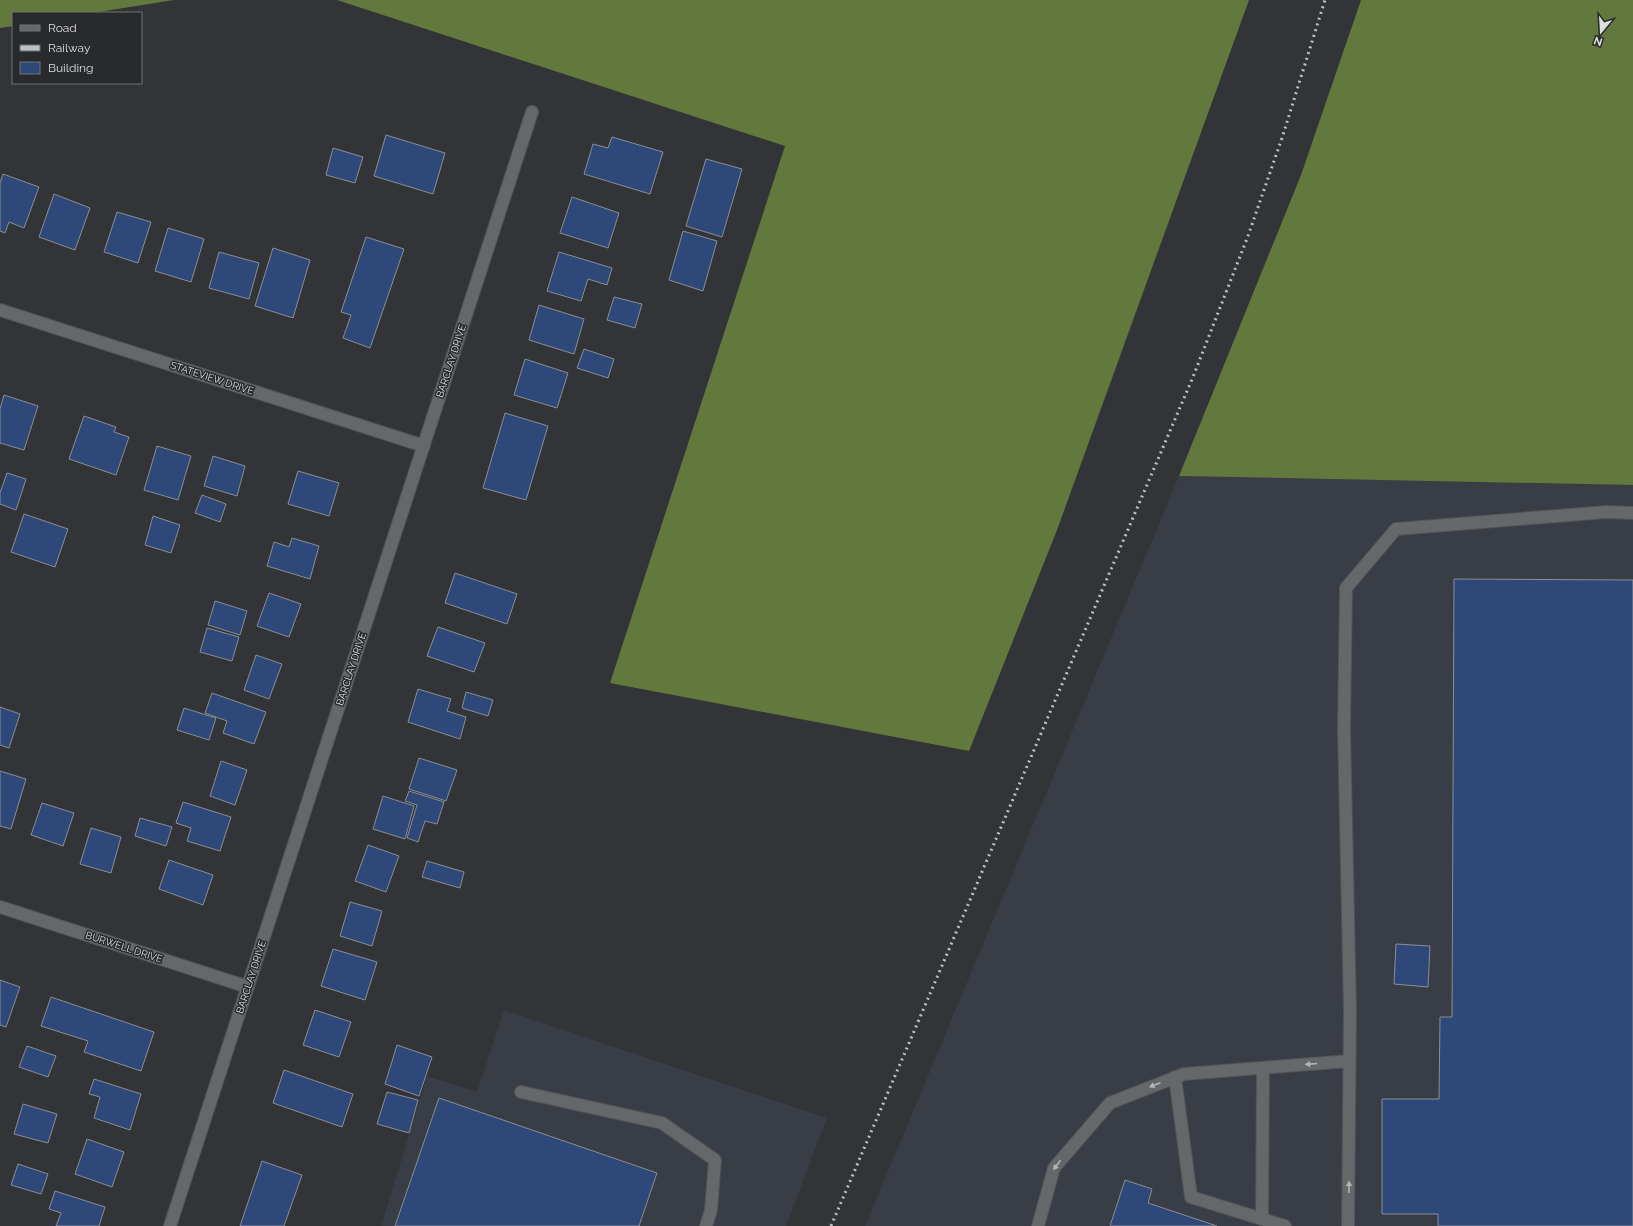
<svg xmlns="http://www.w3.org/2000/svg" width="1633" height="1226" viewBox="0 0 1633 1226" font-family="Raleway,sans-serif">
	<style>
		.built { fill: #393d45 }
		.forest { fill: #63783d }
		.building { fill: #2e4979; stroke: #8c8e91 }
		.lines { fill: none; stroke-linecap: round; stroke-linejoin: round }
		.lane-casing { stroke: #515355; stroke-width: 14 }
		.street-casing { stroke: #515355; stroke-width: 14 }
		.lane { stroke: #65676a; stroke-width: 12 }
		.street { stroke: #65676a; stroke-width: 12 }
		.rail { stroke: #bfc0c2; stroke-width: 3; stroke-dasharray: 2 4; stroke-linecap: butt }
		.oneway { fill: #b4b5b7 }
		.labels { text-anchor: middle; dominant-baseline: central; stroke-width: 3; stroke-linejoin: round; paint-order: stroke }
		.street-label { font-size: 10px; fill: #dedfe1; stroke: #282a2c }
	</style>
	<rect width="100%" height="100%" fill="#323437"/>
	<!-- built -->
	<g class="built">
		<polygon points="1179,476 1633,485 1633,1226 865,1226"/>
		<polygon points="504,1010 827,1118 786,1226 381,1226 427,1076 477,1092"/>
	</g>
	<!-- forest -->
	<g class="forest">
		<polygon points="0,0 174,0 92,13 13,13 13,26 0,28"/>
		<polygon points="337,0 1249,0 1057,530 969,751 610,683 785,146"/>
		<polygon points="1361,0 1633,0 1633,485 1179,476 1301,175"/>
	</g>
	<!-- building -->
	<g class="building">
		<polygon points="386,135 445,153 433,194 374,176"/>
		<polygon points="612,137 663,152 650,194 584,174 593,144 608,148"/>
		<polygon points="333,148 363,157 355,183 326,175"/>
		<polygon points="706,159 742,169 722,237 686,226"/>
		<polygon points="3,174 39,187 24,228 9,222 5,233 0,231 0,183"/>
		<polygon points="54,194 90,208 75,250 39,237"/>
		<polygon points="572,197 619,213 608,248 560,233"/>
		<polygon points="117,212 151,222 138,263 104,252"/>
		<polygon points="168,228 204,239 191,282 155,271"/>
		<polygon points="683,231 717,241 703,291 669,280"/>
		<polygon points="366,237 404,249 370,348 343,338 351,315 341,312"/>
		<polygon points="273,248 310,260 293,318 255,306"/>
		<polygon points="219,252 259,263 249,299 209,288"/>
		<polygon points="559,252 612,268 607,285 588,279 581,301 547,291"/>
		<polygon points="614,297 642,304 635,328 607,320"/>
		<polygon points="539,305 584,319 574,354 529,340"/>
		<polygon points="584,349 614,359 608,378 577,368"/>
		<polygon points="525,359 568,373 557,408 514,395"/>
		<polygon points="4,395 38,406 24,450 0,443 0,409"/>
		<polygon points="505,413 548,426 526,500 483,488"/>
		<polygon points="84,416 116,427 114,432 129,437 116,475 69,459"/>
		<polygon points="157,446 191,456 178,500 144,490"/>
		<polygon points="213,456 245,466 237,496 204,486"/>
		<polygon points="298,471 339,483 329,516 288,504"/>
		<polygon points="7,473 26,479 16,510 0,504 0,493"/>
		<polygon points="202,495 226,504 220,522 195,513"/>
		<polygon points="24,514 68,529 55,567 11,552"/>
		<polygon points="153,516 180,525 171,553 145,545"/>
		<polygon points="292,538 319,546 310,579 267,566 274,542 289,547"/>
		<polygon points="455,573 517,594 507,624 445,603"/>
		<polygon points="1454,579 1633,580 1633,1226 1438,1226 1438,1214 1382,1214 1382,1099 1439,1099 1440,1017 1452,1017"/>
		<polygon points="269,593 301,604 289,637 257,626"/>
		<polygon points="215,601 247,611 240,635 208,625"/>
		<polygon points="438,627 485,643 474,672 427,656"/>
		<polygon points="207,628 239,637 232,661 200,652"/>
		<polygon points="256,655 282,664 269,699 244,690"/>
		<polygon points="418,689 451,699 447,711 466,717 460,739 408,722"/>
		<polygon points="466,692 493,700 488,716 462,708"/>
		<polygon points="212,693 266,712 254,744 223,733 227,721 205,713"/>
		<polygon points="0,707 20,714 9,748 0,745"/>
		<polygon points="184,708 216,718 209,740 177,730"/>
		<polygon points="419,758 457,770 446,801 409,789"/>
		<polygon points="221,761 247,770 235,805 210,796"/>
		<polygon points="0,771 26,779 11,829 0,826"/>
		<polygon points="409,791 444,802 437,824 425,821 418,842 407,838 417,805 405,801"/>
		<polygon points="383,796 414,806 405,839 373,829"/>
		<polygon points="183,802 231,817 220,851 187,841 191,828 176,823"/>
		<polygon points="42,803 74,813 63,846 31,835"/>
		<polygon points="140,818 172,827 166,846 135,836"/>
		<polygon points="91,828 121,837 111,873 80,864"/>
		<polygon points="368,845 399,856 386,892 355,881"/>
		<polygon points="169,860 213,875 203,905 159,889"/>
		<polygon points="427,861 464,872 460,888 422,877"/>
		<polygon points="350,902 382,911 372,946 340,936"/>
		<polygon points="1396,944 1430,946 1428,987 1394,984"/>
		<polygon points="333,949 377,962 365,1000 321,986"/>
		<polygon points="0,980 20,987 6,1027 0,1025"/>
		<polygon points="51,997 154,1032 141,1071 84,1052 88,1041 41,1026"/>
		<polygon points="315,1010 351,1022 339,1057 303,1045"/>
		<polygon points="397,1045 432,1057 419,1096 385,1084"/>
		<polygon points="27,1046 56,1056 48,1077 19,1067"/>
		<polygon points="284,1070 353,1094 342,1127 273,1103"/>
		<polygon points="94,1079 141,1094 130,1130 94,1118 100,1097 89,1094"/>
		<polygon points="387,1092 418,1100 409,1133 377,1124"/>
		<polygon points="439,1098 657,1173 639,1226 395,1226"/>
		<polygon points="23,1104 57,1114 48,1143 14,1134"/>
		<polygon points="87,1139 124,1152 112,1187 75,1174"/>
		<polygon points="262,1161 302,1175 284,1226 240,1226"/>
		<polygon points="18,1164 48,1174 41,1194 11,1185"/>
		<polygon points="1125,1180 1152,1189 1148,1203 1217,1226 1110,1226"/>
		<polygon points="55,1191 105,1207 99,1226 56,1226 61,1213 49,1209"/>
	</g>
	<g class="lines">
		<!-- lane casing -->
		<g class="lane-casing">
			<g id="lane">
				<polyline points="1263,1068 1262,1219 1285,1226"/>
				<polyline points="1175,1077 1191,1197 1262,1219"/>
				<polyline points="521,1092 662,1123 715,1160 711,1210 706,1226"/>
				<polyline points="1038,1226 1054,1168 1110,1103 1184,1074 1349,1061"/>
				<polyline points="1348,1226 1350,1010 1344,729 1346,588 1396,529 1606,512 1633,513"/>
			</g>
		</g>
		<!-- street casing -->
		<g class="street-casing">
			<g id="street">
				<polyline points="0,310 424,446"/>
				<polyline points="0,907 248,987"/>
				<polyline points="170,1226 532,112"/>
			</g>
		</g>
		<!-- lane -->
		<use href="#lane" class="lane"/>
		<!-- street -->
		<use href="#street" class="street"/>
		<!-- rail -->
		<polyline class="rail" points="831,1226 1193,377 1248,236 1282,138 1325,0"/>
	</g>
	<!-- one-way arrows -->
	<defs><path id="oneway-solid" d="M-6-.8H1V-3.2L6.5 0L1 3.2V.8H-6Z"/></defs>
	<g class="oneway">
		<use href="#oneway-solid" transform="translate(1311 1064) rotate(175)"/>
		<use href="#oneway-solid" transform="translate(1155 1085) rotate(159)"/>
		<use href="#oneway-solid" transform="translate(1057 1165) rotate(126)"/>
		<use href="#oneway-solid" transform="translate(1349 1187) rotate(-90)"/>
	</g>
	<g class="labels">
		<!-- street labels -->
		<g class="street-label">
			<text transform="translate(451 361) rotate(-72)">BARCLAY DRIVE</text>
			<text transform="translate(212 378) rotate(18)">STATEVIEW DRIVE</text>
			<text transform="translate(351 669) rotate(-72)">BARCLAY DRIVE</text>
			<text transform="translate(124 947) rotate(18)">BURWELL DRIVE</text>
			<text transform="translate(251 977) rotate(-72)">BARCLAY DRIVE</text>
		</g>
	</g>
	<!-- legend -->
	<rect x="12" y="12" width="130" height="72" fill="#282a2c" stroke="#717274"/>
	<rect x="20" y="25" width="20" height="6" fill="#65676a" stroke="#717274"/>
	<text x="48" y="32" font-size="12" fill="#dedfe1">Road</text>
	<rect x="20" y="45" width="20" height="6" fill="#bfc0c2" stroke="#717274"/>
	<text x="48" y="52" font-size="12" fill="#dedfe1">Railway</text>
	<rect x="20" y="62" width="20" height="12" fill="#2e4979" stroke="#717274"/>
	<text x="48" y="72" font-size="12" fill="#dedfe1">Building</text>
	<!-- north arrow -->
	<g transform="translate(1601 32) rotate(198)" stroke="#282a2c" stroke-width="3" paint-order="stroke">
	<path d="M0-3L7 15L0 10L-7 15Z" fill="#dedfe1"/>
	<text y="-6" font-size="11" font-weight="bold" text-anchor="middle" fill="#dedfe1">N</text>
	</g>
</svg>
